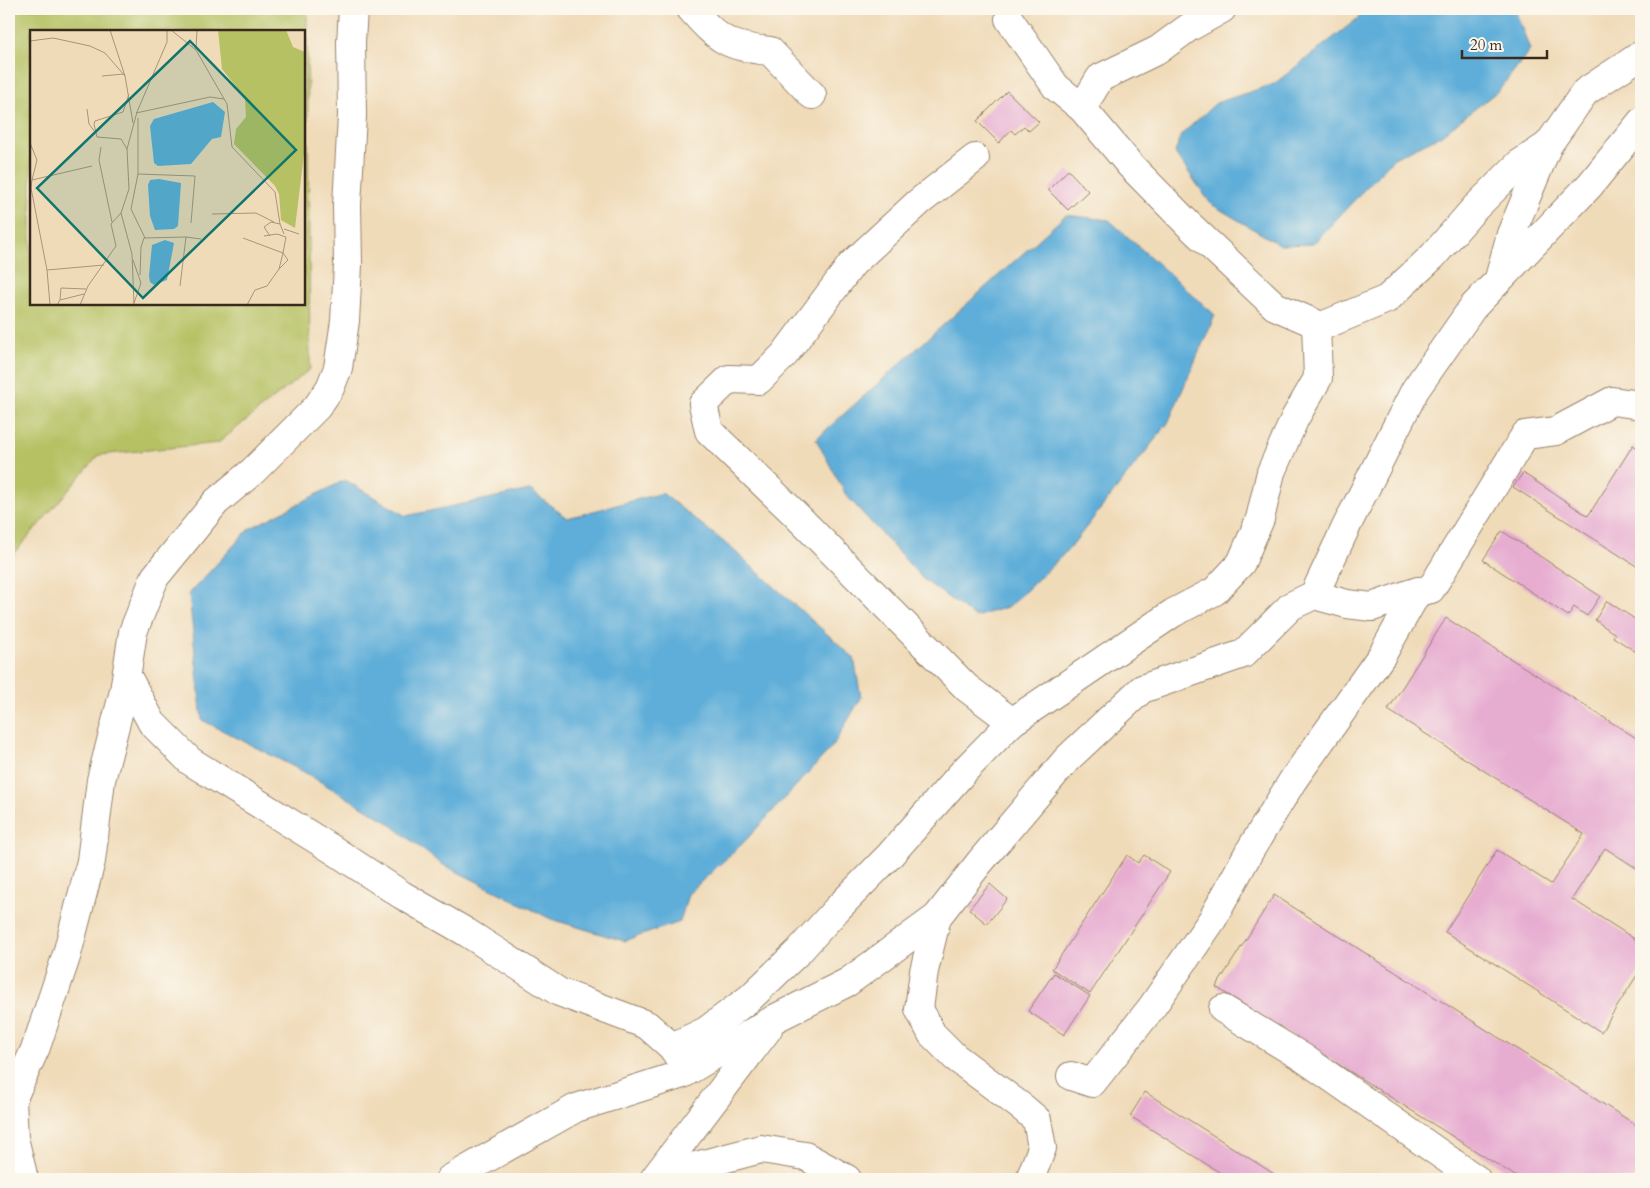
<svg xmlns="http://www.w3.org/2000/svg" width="1650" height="1188" viewBox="0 0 1650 1188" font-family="Cardo,serif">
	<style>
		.green { fill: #b6c163; stroke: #787640; fill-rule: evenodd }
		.water { fill: #5faed9; stroke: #4d6c7c }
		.building { fill: #e7add1 }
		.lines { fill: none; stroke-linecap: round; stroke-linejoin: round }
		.street-casing { stroke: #96826c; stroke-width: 30 }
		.street { stroke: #fff; stroke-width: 28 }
		.inset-road { fill: none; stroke: #a8947b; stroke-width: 1 }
		.view { fill: #0f766e; fill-opacity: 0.15; stroke: #0f766e; stroke-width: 2.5 }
		.inset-edge { fill: none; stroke: #3b2a1e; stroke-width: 2.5 }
	</style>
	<rect width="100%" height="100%" fill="#fbf7ec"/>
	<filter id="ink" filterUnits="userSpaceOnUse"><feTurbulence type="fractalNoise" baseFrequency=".02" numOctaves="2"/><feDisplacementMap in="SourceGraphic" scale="10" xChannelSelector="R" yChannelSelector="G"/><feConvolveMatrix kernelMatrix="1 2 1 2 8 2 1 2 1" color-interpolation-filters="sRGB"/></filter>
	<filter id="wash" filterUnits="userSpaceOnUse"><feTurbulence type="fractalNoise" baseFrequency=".0096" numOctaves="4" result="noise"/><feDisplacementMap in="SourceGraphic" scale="20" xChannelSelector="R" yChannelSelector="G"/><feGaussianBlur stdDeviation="1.12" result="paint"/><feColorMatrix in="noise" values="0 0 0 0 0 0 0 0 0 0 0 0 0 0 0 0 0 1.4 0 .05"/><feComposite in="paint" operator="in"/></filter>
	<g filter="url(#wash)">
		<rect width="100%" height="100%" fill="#f0dbb9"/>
		<!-- green -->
		<path class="green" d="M9,9h298l3,360 -92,74 -119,12 -90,104zM31,31h273v273h-273z"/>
		<!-- water -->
		<g class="water">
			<polygon points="1370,9 1512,9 1516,12 1530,50 1499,90 1440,136 1394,158 1313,244 1280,245 1211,204 1175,153 1181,135 1216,103 1274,84"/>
			<polygon points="1066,215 1109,220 1215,315 1168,423 1069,549 1010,606 975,617 923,579 846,495 816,439"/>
			<polygon points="345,480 406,516 530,490 567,518 662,493 730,547 854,658 861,698 832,747 745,841 688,894 680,922 624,941 551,919 440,863 385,820 304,772 202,720 189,594 249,529"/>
		</g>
		<g id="blocks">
			<!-- building -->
			<g class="building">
				<polygon points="1007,91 1039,122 1029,131 1024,126 1015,134 1011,130 999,143 977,121"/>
				<polygon points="1068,170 1088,191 1068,210 1048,190"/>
				<polygon points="1633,445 1641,450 1641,569 1513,487 1523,473 1588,516"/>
				<polygon points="1502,531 1600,596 1587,616 1574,607 1568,616 1483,560"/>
				<polygon points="1607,601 1641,623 1641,655 1613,637 1615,634 1595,620"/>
				<polygon points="1446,618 1641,741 1641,871 1605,848 1572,899 1641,943 1641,969 1601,1032 1445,932 1497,850 1551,884 1584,834 1388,710"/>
				<polygon points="1127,855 1138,863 1144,855 1170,872 1090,994 1052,969"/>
				<polygon points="990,884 1007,899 987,924 969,909"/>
				<polygon points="1274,895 1641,1128 1641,1179 1520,1179 1216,987"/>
				<polygon points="1054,973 1090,996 1064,1035 1028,1011"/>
				<polygon points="1145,1092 1282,1179 1230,1179 1130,1116"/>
			</g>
		</g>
	</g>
	<g filter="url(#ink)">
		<use href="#blocks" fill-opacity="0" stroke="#96826c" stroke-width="1"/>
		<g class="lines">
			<!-- street casing -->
			<g class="street-casing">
				<g id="street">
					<path d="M691,9c27,31 37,38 79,42l42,44"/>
					<polyline points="1222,9 1188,28 1158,50 1100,78 1082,108 1130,165 1188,224 1275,306 1316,324 1322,326 1387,299 1433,256 1474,209 1519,164 1548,145"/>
					<polyline points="1009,19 1056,87 1082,108"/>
					<polyline points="975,158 919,202 852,264 784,355 759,380 729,379 703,404 709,431 792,511 967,688 1012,722"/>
					<polyline points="1500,275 1511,234 1548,145 1585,92 1641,55"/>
					<polyline points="1314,595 1347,604 1372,607 1412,593 1431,589 1525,435 1556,431 1612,401 1641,405"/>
					<polyline points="127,676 152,723 190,761 332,849 402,895 466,932 559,992 647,1025 672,1047 682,1062"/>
					<polyline points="937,917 924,971 919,1009 932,1034 955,1057 1023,1108 1037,1120 1042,1148 1030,1179"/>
					<polyline points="1223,1009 1302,1057 1476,1179"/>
					<polyline points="672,1047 706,1031 750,998 799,951 837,909 890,855 965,770 1012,722 1173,613 1215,591 1241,563 1260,519 1271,472 1295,418 1318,378 1316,324"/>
					<polyline points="1071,1076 1092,1083 1152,1007 1212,920 1249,852 1293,780 1382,655 1418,591"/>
					<polyline points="24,1179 14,1138 12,1100 36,1047 67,954 91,861 101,780 124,691 133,632 155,577 216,502 253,471 317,407 330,388 338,368 345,321 348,265 347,205 352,116 351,42 353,9"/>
					<polyline points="450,1179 576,1108 683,1074 776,1018 848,982 937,917 980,862 1067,759 1142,689 1243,654 1291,606 1314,595 1347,525 1415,390 1473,307 1590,185 1641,122"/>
					<polyline points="654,1179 768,1029"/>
					<polyline points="673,1179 692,1167 761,1149 805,1156 847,1179"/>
				</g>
			</g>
			<!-- street -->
			<use href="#street" class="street"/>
		</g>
	</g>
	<!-- overview -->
	<g transform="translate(30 30)">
		<rect width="275" height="275" fill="#f0dbb9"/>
		<path d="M188,0h68l7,17 12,5v94l-10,82 -14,-8 -2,-26 -4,-8 -41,-42 2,-15 10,-12 -1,-19 -23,-29z" fill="#b6c163"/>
		<path d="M183,72l12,10 -4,25 -9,2 -21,25 -33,2 -4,-3 -4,-37 4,-7zM129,149l22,4 -3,43 -4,3 -19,1 -5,-14 -2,-31 2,-5zM135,210l9,3 -7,37 -13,5 -4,-3 -1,-6 3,-31z" fill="#5faed9"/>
		<path class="inset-road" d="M80,0l15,46 8,47M141,0l25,20 31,54 5,43 43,45 5,32M0,11l23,-3 37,8 15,7 20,23M166,19l1,-19M72,46l22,-2M57,79l2,15 6,8M106,83l74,-16 14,2M108,88v56l-7,35 14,29M0,113l7,17 -5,20M71,117l-2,13 13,62M97,119l-6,-10 -24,-2 -3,-13 1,-3 28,-9 6,-18M108,144l57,2 -4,47M182,184l44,-1 18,9M254,199l15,5M234,206l13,-2 9,3 -3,16 5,7 -9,9M240,206l-6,-9 7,-5 9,2 4,10M156,207l15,2M213,208l40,15 -4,16 -12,17 -12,4 -8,15M103,230l8,23 -7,20M17,240l57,-5M110,245l1,-28 3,-9 42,-1 -6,49M30,270l24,-6M20,275l-3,-35 -16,-82 1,-8 60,-14M27,275l3,-5 1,-12 25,1M50,275l8,-19 28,-40 -5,-22 10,-11M104,275l-2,-51 -11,-41 8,-24 -2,-40 10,-37 30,-70v-12"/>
		<path class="view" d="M160,11l106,109 -153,148 -106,-110z"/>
		<rect width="275" height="275" class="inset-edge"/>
	</g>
	<!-- margin -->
	<rect width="1650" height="1188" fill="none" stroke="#fbf7ec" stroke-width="30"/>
	<!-- scale -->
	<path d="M1462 50v8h85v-8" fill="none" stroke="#3b2a1e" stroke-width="2.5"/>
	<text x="1470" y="50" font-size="15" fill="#3b2a1e" stroke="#fbf7ec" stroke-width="4" paint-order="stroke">20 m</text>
</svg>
